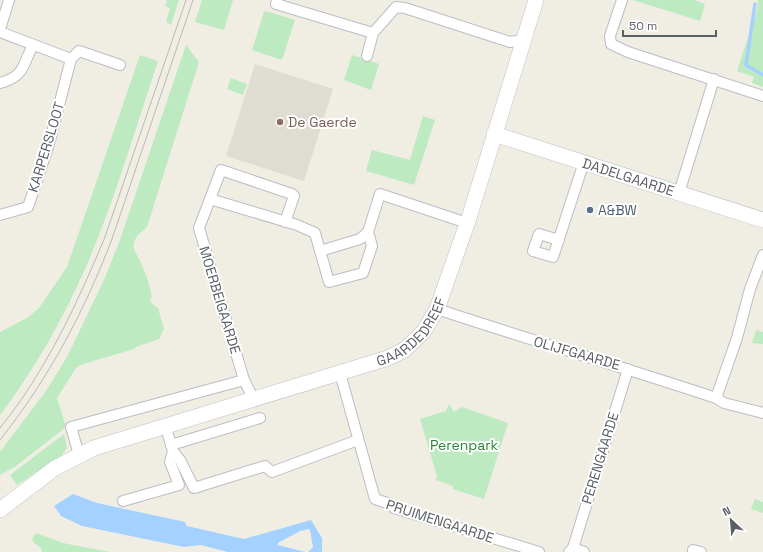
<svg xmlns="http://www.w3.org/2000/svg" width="763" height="552" viewBox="0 0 763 552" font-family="'Space Grotesk',sans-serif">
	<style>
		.education { fill: #dfddd2 }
		.green { fill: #bdeac0 }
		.water { fill: #a4d1ff }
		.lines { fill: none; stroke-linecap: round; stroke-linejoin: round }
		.stream { stroke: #a4d1ff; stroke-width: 3.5 }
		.street-casing { stroke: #bbbdc4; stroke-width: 12 }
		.secondary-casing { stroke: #bcbfc6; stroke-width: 16 }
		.street { stroke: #fff; stroke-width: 10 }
		.secondary { stroke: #fff; stroke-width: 15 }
		.tram { stroke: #b7b8b9; stroke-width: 1 }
		.education-dot { fill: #8d6e63; stroke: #fff; stroke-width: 1.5 }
		.service-dot { fill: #5c6f8a; stroke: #fff; stroke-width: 1.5 }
		.labels { text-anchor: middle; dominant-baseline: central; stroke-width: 4; stroke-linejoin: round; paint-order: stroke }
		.education-label { font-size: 14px; fill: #785e54; stroke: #fff; text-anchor: start }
		.street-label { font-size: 14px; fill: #5b5f66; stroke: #fff }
		.service-label { font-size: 14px; fill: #4e5e75; stroke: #fff; text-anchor: start }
		.park-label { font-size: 14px; fill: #2b8535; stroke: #fff }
	</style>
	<rect width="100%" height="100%" fill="#f0eee3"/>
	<!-- education -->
	<polygon class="education" points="255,64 333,89 304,181 226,156"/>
	<!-- green -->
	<g class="green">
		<polygon points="167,0 179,0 171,25 166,22 170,8 165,6"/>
		<polygon points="202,0 233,0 224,30 195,22"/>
		<polygon points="633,0 694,0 705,4 700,21"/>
		<polygon points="758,0 763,0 763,87 752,83 754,77 737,71 757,10"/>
		<polygon points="266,11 295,20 282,60 252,50 264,12"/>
		<path d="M186,45l13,17 -52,165c-24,19 -10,23 -3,43 4,9 6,18 8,27l-2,1 2,6 6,4 6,21 -5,10 -23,8 -2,2 -54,16 -4,3 -19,30 9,29 -50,39 -16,9v-23l46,-61 21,-34 37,-77 16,-40z"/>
		<path d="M140,55l18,6c-23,69 -44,142 -73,208 -23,52 -51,101 -85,146v-83l27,-14 12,-10 28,-41z"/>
		<polygon points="352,55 379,64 371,90 344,80"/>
		<polygon points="231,78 247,84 243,95 227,89"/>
		<polygon points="423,116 435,120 414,185 366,171 372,150 410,160"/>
		<polygon points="756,330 763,332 763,344 752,343"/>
		<polygon points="449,404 454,412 462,407 508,423 484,499 453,489 453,486 436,480 437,476 420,419 446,411"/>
		<polygon points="64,434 67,448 61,456 17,485 10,475"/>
		<polygon points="755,499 763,502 763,513 751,509"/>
		<polygon points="36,533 63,543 110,552 42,552 41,548 34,543 32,539"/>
	</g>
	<!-- water -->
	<polygon class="water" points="73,494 97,503 185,522 187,526 244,539 311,520 322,538 322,552 308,552 313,547 310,530 308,529 300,531 278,543 278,545 305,552 228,552 201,545 184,547 82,526 61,516 54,506"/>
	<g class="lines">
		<!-- stream -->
		<polyline class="stream" points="755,4 746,65 763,75"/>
		<!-- street casing -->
		<g class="street-casing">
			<g id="street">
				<polyline points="277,0 276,4 373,33"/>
				<polyline points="622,0 610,36 611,44 628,52 763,96"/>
				<polyline points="0,29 9,0"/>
				<polyline points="0,32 71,59 79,51 120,65"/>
				<polyline points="367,56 373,33 396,7 405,8 510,42 523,40"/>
				<path d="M0,83c25,-7 22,-17 33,-38"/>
				<polyline points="679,193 714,79"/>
				<polyline points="210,199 221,170 292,194 294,196 285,222"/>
				<polyline points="0,215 28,207 49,144 71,59"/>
				<polyline points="559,240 539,234 533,251 553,257 584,162"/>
				<polyline points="320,251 360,239 368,232"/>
				<path d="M437,309c93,31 186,58 279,89l8,5 39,10"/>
				<polyline points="340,373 375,499 390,504 394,508 539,552"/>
				<polyline points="716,398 737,338 750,289 763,255"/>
				<polyline points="254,400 244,380 199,228 210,199 297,225 315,233 329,282 363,273 372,246 368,232 380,194 467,223"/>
				<polyline points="165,425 173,451 180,460 194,488 265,466 272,472 358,440"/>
				<polyline points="171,445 260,418"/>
				<polyline points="79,455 71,427 244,380"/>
				<polyline points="123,501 179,485 170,462 173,451"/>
				<polyline points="573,548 628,369"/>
				<polyline points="569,552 573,548 584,552"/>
				<polyline points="693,552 693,550 701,552"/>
			</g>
		</g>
		<!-- secondary casing -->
		<g class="secondary-casing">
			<g id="secondary">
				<path id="s1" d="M494,134l269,86"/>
				<path id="s2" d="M0,510l55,-42 39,-20 294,-90 16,-8 11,-10 9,-9 13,-22 32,-91 67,-218"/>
			</g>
		</g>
		<!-- street -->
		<use href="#street" class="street"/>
		<!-- secondary -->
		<use href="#secondary" class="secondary"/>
		<!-- tram -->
		<g class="tram">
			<path d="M0,428c46,-57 77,-124 105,-191l81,-237"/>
			<path d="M0,440c49,-62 84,-128 112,-201l81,-239"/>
		</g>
	</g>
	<!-- markers -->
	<circle class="education-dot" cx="280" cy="122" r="4"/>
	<circle class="service-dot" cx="590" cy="210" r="4"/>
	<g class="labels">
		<!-- education labels -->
		<g class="education-label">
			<text x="288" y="122">De Gaerde</text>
		</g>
		<!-- street labels -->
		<g class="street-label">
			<text transform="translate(46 147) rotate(-73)">KARPERSLOOT</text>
			<text stroke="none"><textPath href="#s1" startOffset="141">DADELGAARDE</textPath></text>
			<text transform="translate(220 300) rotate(73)">MOERBEIGAARDE</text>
			<text stroke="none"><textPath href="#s2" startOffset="456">GAARDEDREEF</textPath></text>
			<text transform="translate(577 353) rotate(16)">OLIJFGAARDE</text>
			<text transform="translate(600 458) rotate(-73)">PERENGAARDE</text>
			<text transform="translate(440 521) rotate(18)">PRUIMENGAARDE</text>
		</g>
		<!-- service labels -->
		<g class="service-label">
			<text x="598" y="210">A&amp;BW</text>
		</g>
		<!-- park labels -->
		<g class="park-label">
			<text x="464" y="445">Perenpark</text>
		</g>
	</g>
	<!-- north arrow -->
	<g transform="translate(731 520) rotate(334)" stroke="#ffffff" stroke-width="3" paint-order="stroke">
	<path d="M0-3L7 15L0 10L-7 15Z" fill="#5b5f66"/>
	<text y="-6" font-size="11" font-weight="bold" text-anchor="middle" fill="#5b5f66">N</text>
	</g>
	<!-- scale -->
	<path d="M623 30v6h93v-6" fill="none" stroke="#5b5f66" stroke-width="2"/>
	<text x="629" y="30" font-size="12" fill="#5b5f66" stroke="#ffffff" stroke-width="3" paint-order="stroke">50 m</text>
</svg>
